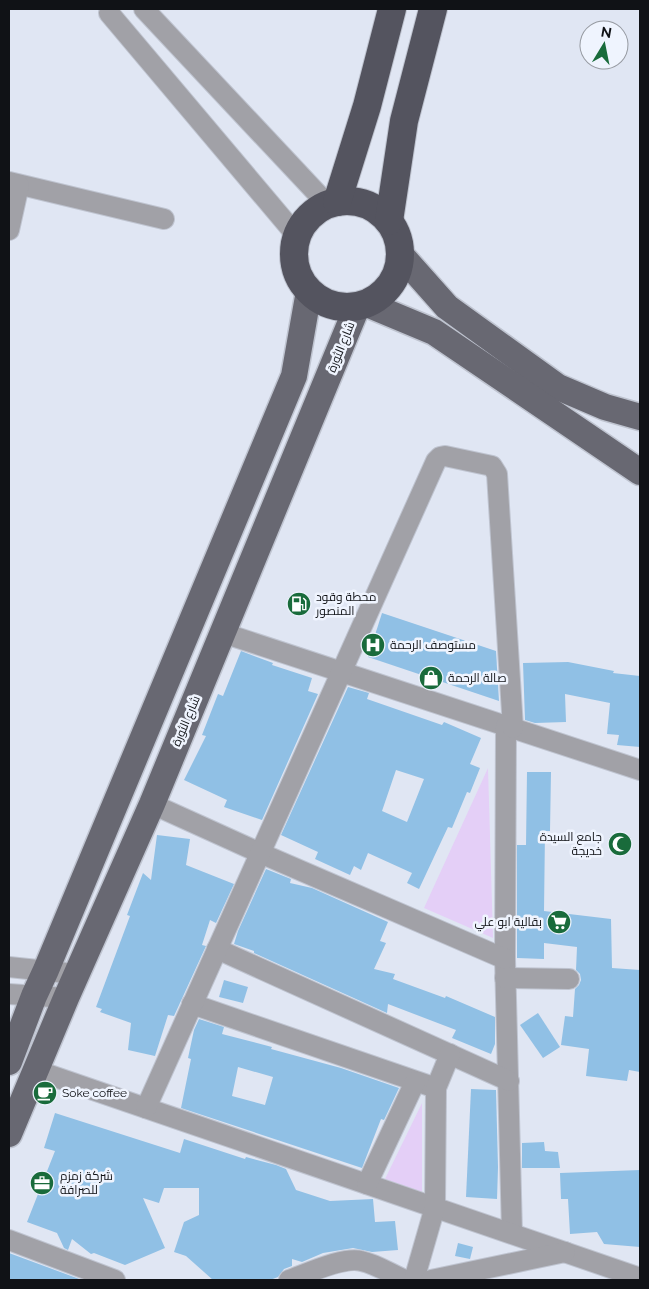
<svg xmlns="http://www.w3.org/2000/svg" width="649" height="1289" viewBox="0 0 649 1289" font-family="Raleway,Cairo,sans-serif">
	<style>
		.green { fill: #e4cff7 }
		.building { fill: #90c0e5; fill-rule: evenodd }
		.lines { fill: none; stroke-linecap: round; stroke-linejoin: round }
		.minor-casing { stroke: #bfc4d0; stroke-width: 22 }
		.major-casing { stroke: #bfc4d0; stroke-width: 29 }
		.highway-casing { stroke: #bfc4d0; stroke-width: 30 }
		.minor { stroke: #a1a1a7; stroke-width: 20 }
		.major { stroke: #686872; stroke-width: 26 }
		.highway { stroke: #54545f; stroke-width: 28 }
		.labels { text-anchor: middle; dominant-baseline: central; stroke-width: 5; stroke-linejoin: round; paint-order: stroke }
		.street-label { font-size: 12px; fill: #101216; stroke: #eff4fe }
		.poi-label { font-size: 12px; fill: #101216; stroke: #eff4fe; text-anchor: start }
	</style>
	<rect width="100%" height="100%" fill="#e0e6f3"/>
	<!-- green -->
	<g class="green">
		<polygon points="488,768 493,938 424,908"/>
		<polygon points="422,1103 422,1193 385,1179"/>
	</g>
	<!-- building -->
	<g class="building">
		<polygon points="382,613 496,651 499,701 368,657"/>
		<polygon points="241,651 273,663 272,665 312,678 308,691 318,694 262,820 224,807 227,800 184,780 206,736 202,735 218,694 223,696"/>
		<polygon points="568,662 614,671 613,673 640,676 640,747 617,745 619,735 607,734 610,703 565,694 566,722 535,723 525,720 523,663"/>
		<path d="M348,687l21,6 -2,6 75,26 2,-3 37,16 -11,26 10,4 -10,25 -3,-1 -15,36 -4,-1 -29,62 -12,-6 5,-10 -44,-20 -7,17 -7,-4 -4,9 -35,-16 3,-7 -37,-17zM396,770l28,9 -17,43 -25,-11z"/>
		<polygon points="527,772 551,772 550,831 545,831 544,911 611,919 612,968 640,970 640,1072 629,1070 627,1081 586,1076 589,1049 561,1045 565,1016 573,1017 575,989 579,985 581,980 580,974 576,970 577,947 544,943 544,959 517,958 517,845 526,845"/>
		<polygon points="157,835 190,839 186,865 234,884 216,923 210,920 202,945 206,946 174,1016 168,1015 155,1056 128,1050 131,1023 100,1012 102,1009 96,1007 130,916 127,915 143,873 151,880"/>
		<polygon points="266,869 291,879 290,883 312,888 388,922 380,941 386,943 374,969 395,974 393,979 445,998 446,996 495,1017 495,1044 491,1054 452,1038 456,1030 388,1004 387,1013 254,953 254,951 234,944 238,931"/>
		<polygon points="224,980 248,987 243,1003 219,997"/>
		<polygon points="538,1013 560,1047 543,1058 520,1025"/>
		<path d="M199,1019l25,8 -2,7 50,13 -1,2 70,19 58,20 -15,32 -3,-1 -19,49 -181,-60 10,-49 -3,-1 6,-28zM238,1067l35,10 -8,28 -33,-9z"/>
		<polygon points="471,1089 496,1090 498,1167 497,1199 466,1197"/>
		<polygon points="55,1113 180,1153 184,1139 245,1159 246,1157 276,1165 286,1169 296,1190 330,1201 373,1199 375,1222 395,1221 398,1250 372,1252 353,1248 323,1253 302,1262 292,1259 292,1266 284,1269 278,1277 270,1280 213,1280 186,1256 174,1252 184,1222 199,1215 199,1188 164,1188 159,1203 143,1198 165,1248 125,1265 94,1253 91,1254 72,1239 68,1250 64,1248 57,1233 27,1222 55,1151 44,1148"/>
		<polygon points="544,1142 545,1151 558,1152 560,1168 522,1168 522,1143"/>
		<polygon points="640,1170 640,1247 604,1244 597,1232 570,1234 568,1199 561,1199 560,1173"/>
		<polygon points="458,1243 473,1247 470,1259 455,1256"/>
		<polygon points="9,1253 82,1280 9,1280"/>
	</g>
	<g class="lines">
		<!-- minor casing -->
		<g class="minor-casing">
			<g id="minor">
				<polyline points="144,9 328,205"/>
				<polyline points="109,13 297,236"/>
				<polyline points="9,182 164,219"/>
				<polyline points="9,230 19,185"/>
				<polyline points="223,633 640,770"/>
				<polyline points="506,726 505,959 512,1233"/>
				<polyline points="152,804 260,853 505,959"/>
				<polyline points="217,949 509,1081"/>
				<polyline points="9,967 76,974"/>
				<polyline points="505,978 569,979"/>
				<polyline points="9,994 66,998"/>
				<polyline points="192,1004 436,1088"/>
				<polyline points="35,1070 640,1278"/>
				<polyline points="146,1108 436,461 440,457 445,456 492,466 497,474 513,728"/>
				<polyline points="367,1184 415,1082"/>
				<polyline points="9,1240 115,1280"/>
				<path d="M289,1280c17,-6 55,-24 72,-19 15,3 30,13 44,19"/>
				<polyline points="414,1280 435,1207 436,1088 450,1054"/>
				<polyline points="431,1280 565,1252"/>
			</g>
		</g>
		<!-- major casing -->
		<g class="major-casing">
			<g id="major">
				<polyline points="400,254 447,307 558,387 605,407 640,417"/>
				<polyline points="367,304 434,332 640,472"/>
				<polyline points="9,1062 34,996 46,970 294,376 309,291"/>
				<polyline points="9,1134 66,998 152,804 357,307"/>
			</g>
		</g>
		<!-- highway casing -->
		<g class="highway-casing">
			<g id="highway">
				<circle cx="347" cy="254" r="53"/>
				<polyline points="337,202 367,106 392,9"/>
				<polyline points="389,221 404,121 433,9"/>
			</g>
		</g>
		<!-- minor -->
		<use href="#minor" class="minor"/>
		<!-- major -->
		<use href="#major" class="major"/>
		<!-- highway -->
		<use href="#highway" class="highway"/>
	</g>
	<!-- icons -->
	<defs>
		<g id="fuel-disc" transform="scale(1.25)"><circle r="9.5" fill="#196b3b" stroke="#eff4fe"/><path d="M-5.5-6h7V0h2V4h1.3V-2.5L3-4.5l.8-.8L6-3V5H2.5V1h-1V6h-7ZM-4.2-4.7v3.2H.2V-4.7Z" fill="#fff"/></g>
		<g id="hospital-disc" transform="scale(1.25)"><circle r="9.5" fill="#196b3b" stroke="#eff4fe"/><path d="M-5-5h3v3.5h4V-5h3V5h-3V1.5h-4V5h-3Z" fill="#fff"/></g>
		<g id="shop-disc" transform="scale(1.25)"><circle r="9.5" fill="#196b3b" stroke="#eff4fe"/><path d="M-5-2.5h2.3a2.7 3.5 0 0 1 5.4 0H5L5.5 6h-11ZM-1.5-2.5h3a1.5 2.3 0 0 0-3 0Z" fill="#fff"/></g>
		<g id="mosque-disc" transform="scale(1.25)"><circle r="9.5" fill="#196b3b" stroke="#eff4fe"/><path d="M3.5-4.9A6 6 0 1 0 3.5 4.9A5 5 0 1 1 3.5-4.9Z" fill="#fff"/></g>
		<g id="supermarket-disc" transform="scale(1.25)"><circle r="9.5" fill="#196b3b" stroke="#eff4fe"/><path d="M-6-5.5h2.5l.6 2H6L4.5 2H-2.5L-4.4-4H-6ZM-1.5 3.2a1.3 1.3 0 1 0 .1 0ZM3 3.2a1.3 1.3 0 1 0 .1 0Z" fill="#fff"/></g>
		<g id="cafe-disc" transform="scale(1.25)"><circle r="9.5" fill="#196b3b" stroke="#eff4fe"/><path d="M-5.5-4.5H6V0H3Q3 3.5 0 3.5H-2.5Q-5.5 3.5-5.5 0ZM3-3.2v2h1.7v-2ZM-6 4.5H4V6H-6Z" fill="#fff"/></g>
		<g id="office-disc" transform="scale(1.25)"><circle r="9.5" fill="#196b3b" stroke="#eff4fe"/><path d="M-6-3h4V-5.5h4V-3h4V5H-6ZM-1-4.5V-3h2v-1.5ZM-6 0V1H6V0Z" fill="#fff"/></g>
	</defs>
	<g fill-rule="evenodd">
		<use href="#fuel-disc" x="299" y="604"/>
		<use href="#hospital-disc" x="373" y="645"/>
		<use href="#shop-disc" x="431" y="678"/>
		<use href="#mosque-disc" x="620" y="844"/>
		<use href="#supermarket-disc" x="559" y="922"/>
		<use href="#cafe-disc" x="45" y="1093"/>
		<use href="#office-disc" x="42" y="1183"/>
	</g>
	<g class="labels">
		<!-- street labels -->
		<g class="street-label">
			<text transform="translate(341 347) rotate(-68)">شارع الثورة</text>
			<text transform="translate(186 721) rotate(-67)">شارع الثورة</text>
		</g>
		<!-- poi labels -->
		<g class="poi-label">
			<text x="316" y="597">محطة وقود<tspan x="316" dy="14">المنصور</tspan></text>
			<text x="390" y="645">مستوصف الرحمة</text>
			<text x="448" y="678">صالة الرحمة</text>
			<text x="602" y="837" text-anchor="end">جامع السيدة<tspan x="602" dy="14">خديجة</tspan></text>
			<text x="542" y="922" text-anchor="end">بقالية ابو علي</text>
			<text x="62" y="1093">Soke coffee</text>
			<text x="60" y="1176">شركة زمزم<tspan x="60" dy="14">للصرافة</tspan></text>
		</g>
	</g>
	<!-- border -->
	<rect width="649" height="1289" fill="none" stroke="#101216" stroke-width="20"/>
	<!-- north arrow -->
	<g transform="translate(604 45) rotate(10)"><circle r="24" fill="#eff4fe" stroke="#969aa1"/>
	<path d="M0-4L9 19L0 12L-9 19Z" fill="#196b3b"/>
	<text y="-8" font-size="14" font-weight="bold" text-anchor="middle" fill="#101216">N</text>
	</g>
</svg>
